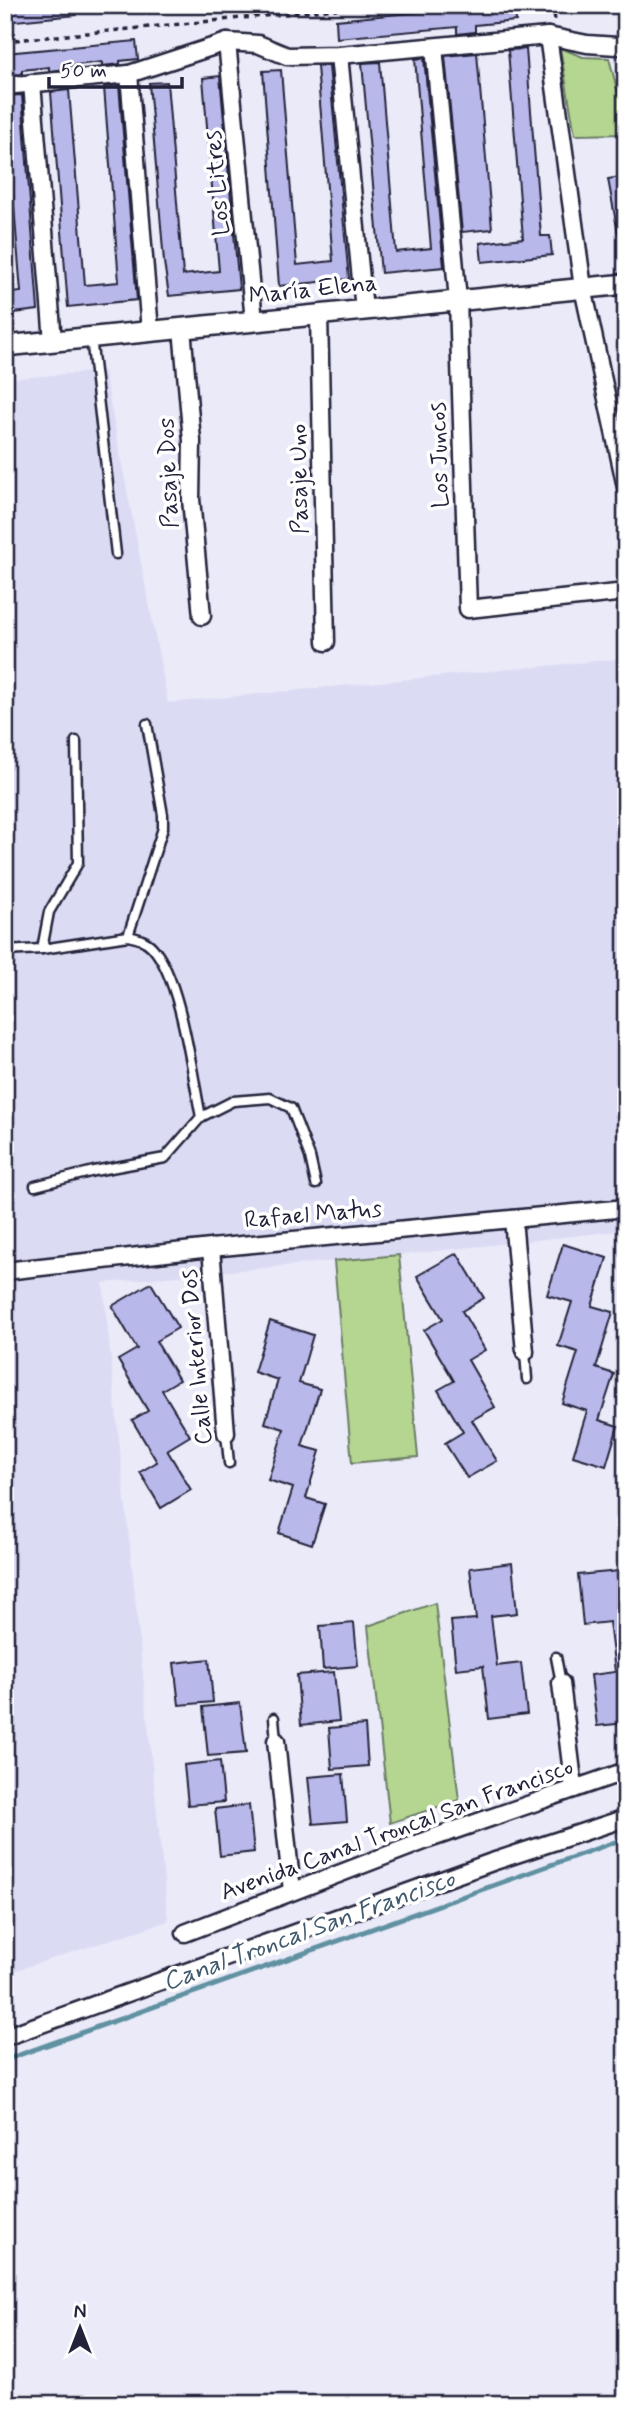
<svg xmlns="http://www.w3.org/2000/svg" width="631" height="2409" viewBox="0 0 631 2409" font-family="Mynerve,sans-serif">
	<style>
		.built { fill: #dbdbf4 }
		.green { fill: #b4d691; stroke: #6b7c66; stroke-width: 2 }
		.lines { fill: none; stroke-linecap: round; stroke-linejoin: round }
		.stream { stroke: #6091a1; stroke-width: 5 }
		.building { fill: #b9b8ea; stroke: #22223b; stroke-width: 2 }
		.service-casing { stroke: #22223b; stroke-width: 13 }
		.minor-casing { stroke: #22223b; stroke-width: 21 }
		.tertiary-casing { stroke: #22223b; stroke-width: 24 }
		.path { stroke: #22223b; stroke-width: 3.5; stroke-dasharray: 5 5; stroke-linecap: butt }
		.service { stroke: #fff; stroke-width: 8 }
		.minor { stroke: #fff; stroke-width: 16 }
		.tertiary { stroke: #fff; stroke-width: 19 }
		.labels { text-anchor: middle; dominant-baseline: central; stroke-width: 7; stroke-linejoin: round; paint-order: stroke }
		.street-label { font-size: 24px; fill: #22223b; stroke: #fff }
		.water-label { font-size: 26px; font-style: italic; fill: #415a6e; stroke: #fff }
	</style>
	<rect width="100%" height="100%" fill="#eaeaf9"/>
	<filter id="ink" filterUnits="userSpaceOnUse"><feTurbulence type="fractalNoise" baseFrequency=".0143" numOctaves="2"/><feDisplacementMap in="SourceGraphic" scale="14" xChannelSelector="R" yChannelSelector="G"/><feConvolveMatrix kernelMatrix="1 2 1 2 8 2 1 2 1" color-interpolation-filters="sRGB"/></filter>
	<g filter="url(#ink)">
		<!-- built -->
		<polygon class="built" points="104,371 168,703 626,658 626,1230 399,1255 103,1283 168,1921 5,1974 5,379"/>
		<!-- green -->
		<g class="green">
			<polygon points="560,48 583,57 609,58 618,93 626,110 626,134 575,135"/>
			<polygon points="399,1255 418,1457 352,1463 334,1261"/>
			<polygon points="435,1603 459,1800 390,1823 368,1626"/>
		</g>
		<g class="lines">
			<!-- stream -->
			<polyline class="stream" points="5,2060 626,1838"/>
		</g>
		<!-- building -->
		<g class="building">
			<polygon points="5,5 75,5 76,15 5,22"/>
			<polygon points="493,5 515,5 516,21 475,25 475,32 457,34 457,27 337,38 336,20"/>
			<polygon points="136,41 138,59 120,61 120,64 102,66 102,62 67,66 67,69 49,71 49,67 22,70 22,74 5,75 5,53"/>
			<polygon points="526,49 541,236 550,236 552,255 482,262 480,243 523,238 508,50"/>
			<polygon points="477,53 492,229 462,232 445,56"/>
			<polygon points="424,58 444,267 381,273 362,63 380,62 396,252 431,248 415,59"/>
			<polygon points="317,66 329,66 349,279 279,286 263,71 281,70 297,265 333,261"/>
			<polygon points="220,76 239,289 169,296 164,262 149,83 167,82 183,275 219,271 203,78"/>
			<polygon points="119,85 137,300 68,307 51,92 69,90 85,285 119,282 104,87"/>
			<polygon points="22,95 38,310 5,314 5,294 21,292 5,96"/>
			<polygon points="626,176 626,233 618,233 608,179"/>
			<polygon points="563,1244 607,1258 592,1306 613,1312 596,1368 614,1374 599,1420 618,1426 606,1466 573,1456 587,1411 562,1403 578,1352 558,1346 572,1302 547,1295"/>
			<polygon points="457,1253 484,1298 462,1311 485,1350 468,1360 495,1407 472,1420 497,1461 467,1478 445,1443 463,1432 438,1390 454,1381 424,1330 443,1319 417,1276"/>
			<polygon points="151,1283 178,1328 156,1341 179,1380 162,1390 190,1436 167,1450 191,1490 161,1508 140,1472 157,1462 132,1420 148,1411 118,1360 137,1349 112,1306"/>
			<polygon points="270,1321 313,1335 299,1383 320,1389 302,1446 320,1451 306,1498 325,1504 312,1544 279,1533 293,1488 268,1480 284,1429 265,1423 278,1380 254,1372"/>
			<polygon points="512,1563 517,1613 491,1616 497,1666 521,1663 527,1714 489,1719 483,1666 456,1669 451,1621 476,1619 470,1568"/>
			<polygon points="619,1571 626,1625 626,1723 597,1726 591,1675 615,1672 609,1622 583,1625 578,1575"/>
			<polygon points="354,1623 358,1666 323,1669 320,1626"/>
			<polygon points="209,1659 213,1702 179,1705 174,1663"/>
			<polygon points="334,1672 339,1721 301,1725 297,1675"/>
			<polygon points="240,1703 246,1753 208,1756 203,1707"/>
			<polygon points="365,1725 368,1766 332,1769 329,1728"/>
			<polygon points="220,1761 224,1802 188,1805 184,1765"/>
			<polygon points="343,1774 347,1821 313,1824 308,1777"/>
			<polygon points="249,1805 254,1852 220,1856 215,1809"/>
		</g>
		<g class="lines">
			<!-- service casing -->
			<g class="service-casing">
				<g id="service">
					<polyline points="91,337 116,554"/>
					<polyline points="128,936 163,828 163,815 147,724"/>
					<polyline points="42,949 49,912 78,863 76,741"/>
					<path d="M5,951l37,-2 86,-13c9,2 18,4 24,11 29,31 40,127 49,170"/>
					<polyline points="35,1186 94,1171 165,1158 201,1117 233,1101 270,1098 291,1108 310,1157 316,1184"/>
					<polyline points="525,1352 527,1379"/>
					<polyline points="226,1433 229,1463"/>
					<polyline points="556,1657 561,1683"/>
					<polyline points="274,1718 276,1741"/>
				</g>
			</g>
			<!-- minor casing -->
			<g class="minor-casing">
				<g id="minor">
					<polyline points="548,36 583,288 626,487"/>
					<polyline points="227,42 254,321"/>
					<polyline points="434,47 458,300 468,609 626,592"/>
					<polyline points="339,55 364,310"/>
					<polyline points="129,74 150,331"/>
					<polyline points="32,83 53,341"/>
					<polyline points="5,86 129,74 227,42 258,44 287,56 339,55 548,36 587,44 617,46 626,44"/>
					<polyline points="319,314 326,642"/>
					<polyline points="182,328 192,441 191,499 202,616"/>
					<polyline points="513,1219 525,1352"/>
					<polyline points="211,1248 226,1433"/>
					<polyline points="5,1271 211,1248 626,1208"/>
					<polyline points="561,1683 574,1789"/>
					<polyline points="276,1741 292,1891"/>
					<polyline points="185,1933 432,1838 626,1771"/>
					<polyline points="5,2037 492,1862 626,1818"/>
				</g>
			</g>
			<!-- tertiary casing -->
			<g class="tertiary-casing">
				<polyline id="tertiary" points="5,346 626,284"/>
			</g>
			<!-- path -->
			<g class="path">
				<polyline points="553,5 555,21"/>
				<polyline points="5,41 377,5"/>
			</g>
			<!-- service -->
			<use href="#service" class="service"/>
			<!-- minor -->
			<use href="#minor" class="minor"/>
			<!-- tertiary -->
			<use href="#tertiary" class="tertiary"/>
		</g>
	</g>
	<g class="labels">
		<!-- street labels -->
		<g class="street-label">
			<text transform="translate(218 183) rotate(-95)">Los Litres</text>
			<text transform="translate(313 290) rotate(-6)">María Elena</text>
			<text transform="translate(440 455) rotate(-92)">Los Juncos</text>
			<text transform="translate(169 473) rotate(-92)">Pasaje Dos</text>
			<text transform="translate(300 479) rotate(-91)">Pasaje Uno</text>
			<text transform="translate(313 1215) rotate(-5)">Rafael Matus</text>
			<text transform="translate(197 1357) rotate(-95)">Calle Interior Dos</text>
			<text transform="translate(397 1830) rotate(-20)">Avenida Canal Troncal San Francisco</text>
		</g>
		<!-- water labels -->
		<g class="water-label">
			<text transform="translate(309 1931) rotate(-20)">Canal Troncal San Francisco</text>
		</g>
	</g>
	<!-- margin -->
	<rect width="631" height="2409" fill="none" stroke="#fff" stroke-width="28"/>
	<rect x="14" y="14" width="603" height="2381" fill="none" stroke="#22223b" stroke-width="2.5" filter="url(#ink)"/>
	<!-- north arrow -->
	<g transform="translate(80 2328)" stroke="#ffffff" stroke-width="5" paint-order="stroke">
	<path d="M0-5L12 26L0 18L-12 26Z" fill="#22223b"/>
	<text y="-10" font-size="19" font-weight="bold" text-anchor="middle" fill="#22223b">N</text>
	</g>
	<!-- scale -->
	<path d="M49 77v10h133v-10" fill="none" stroke="#22223b" stroke-width="3.5"/>
	<text x="60" y="77" font-size="21" fill="#22223b" stroke="#ffffff" stroke-width="5" paint-order="stroke">50 m</text>
</svg>
